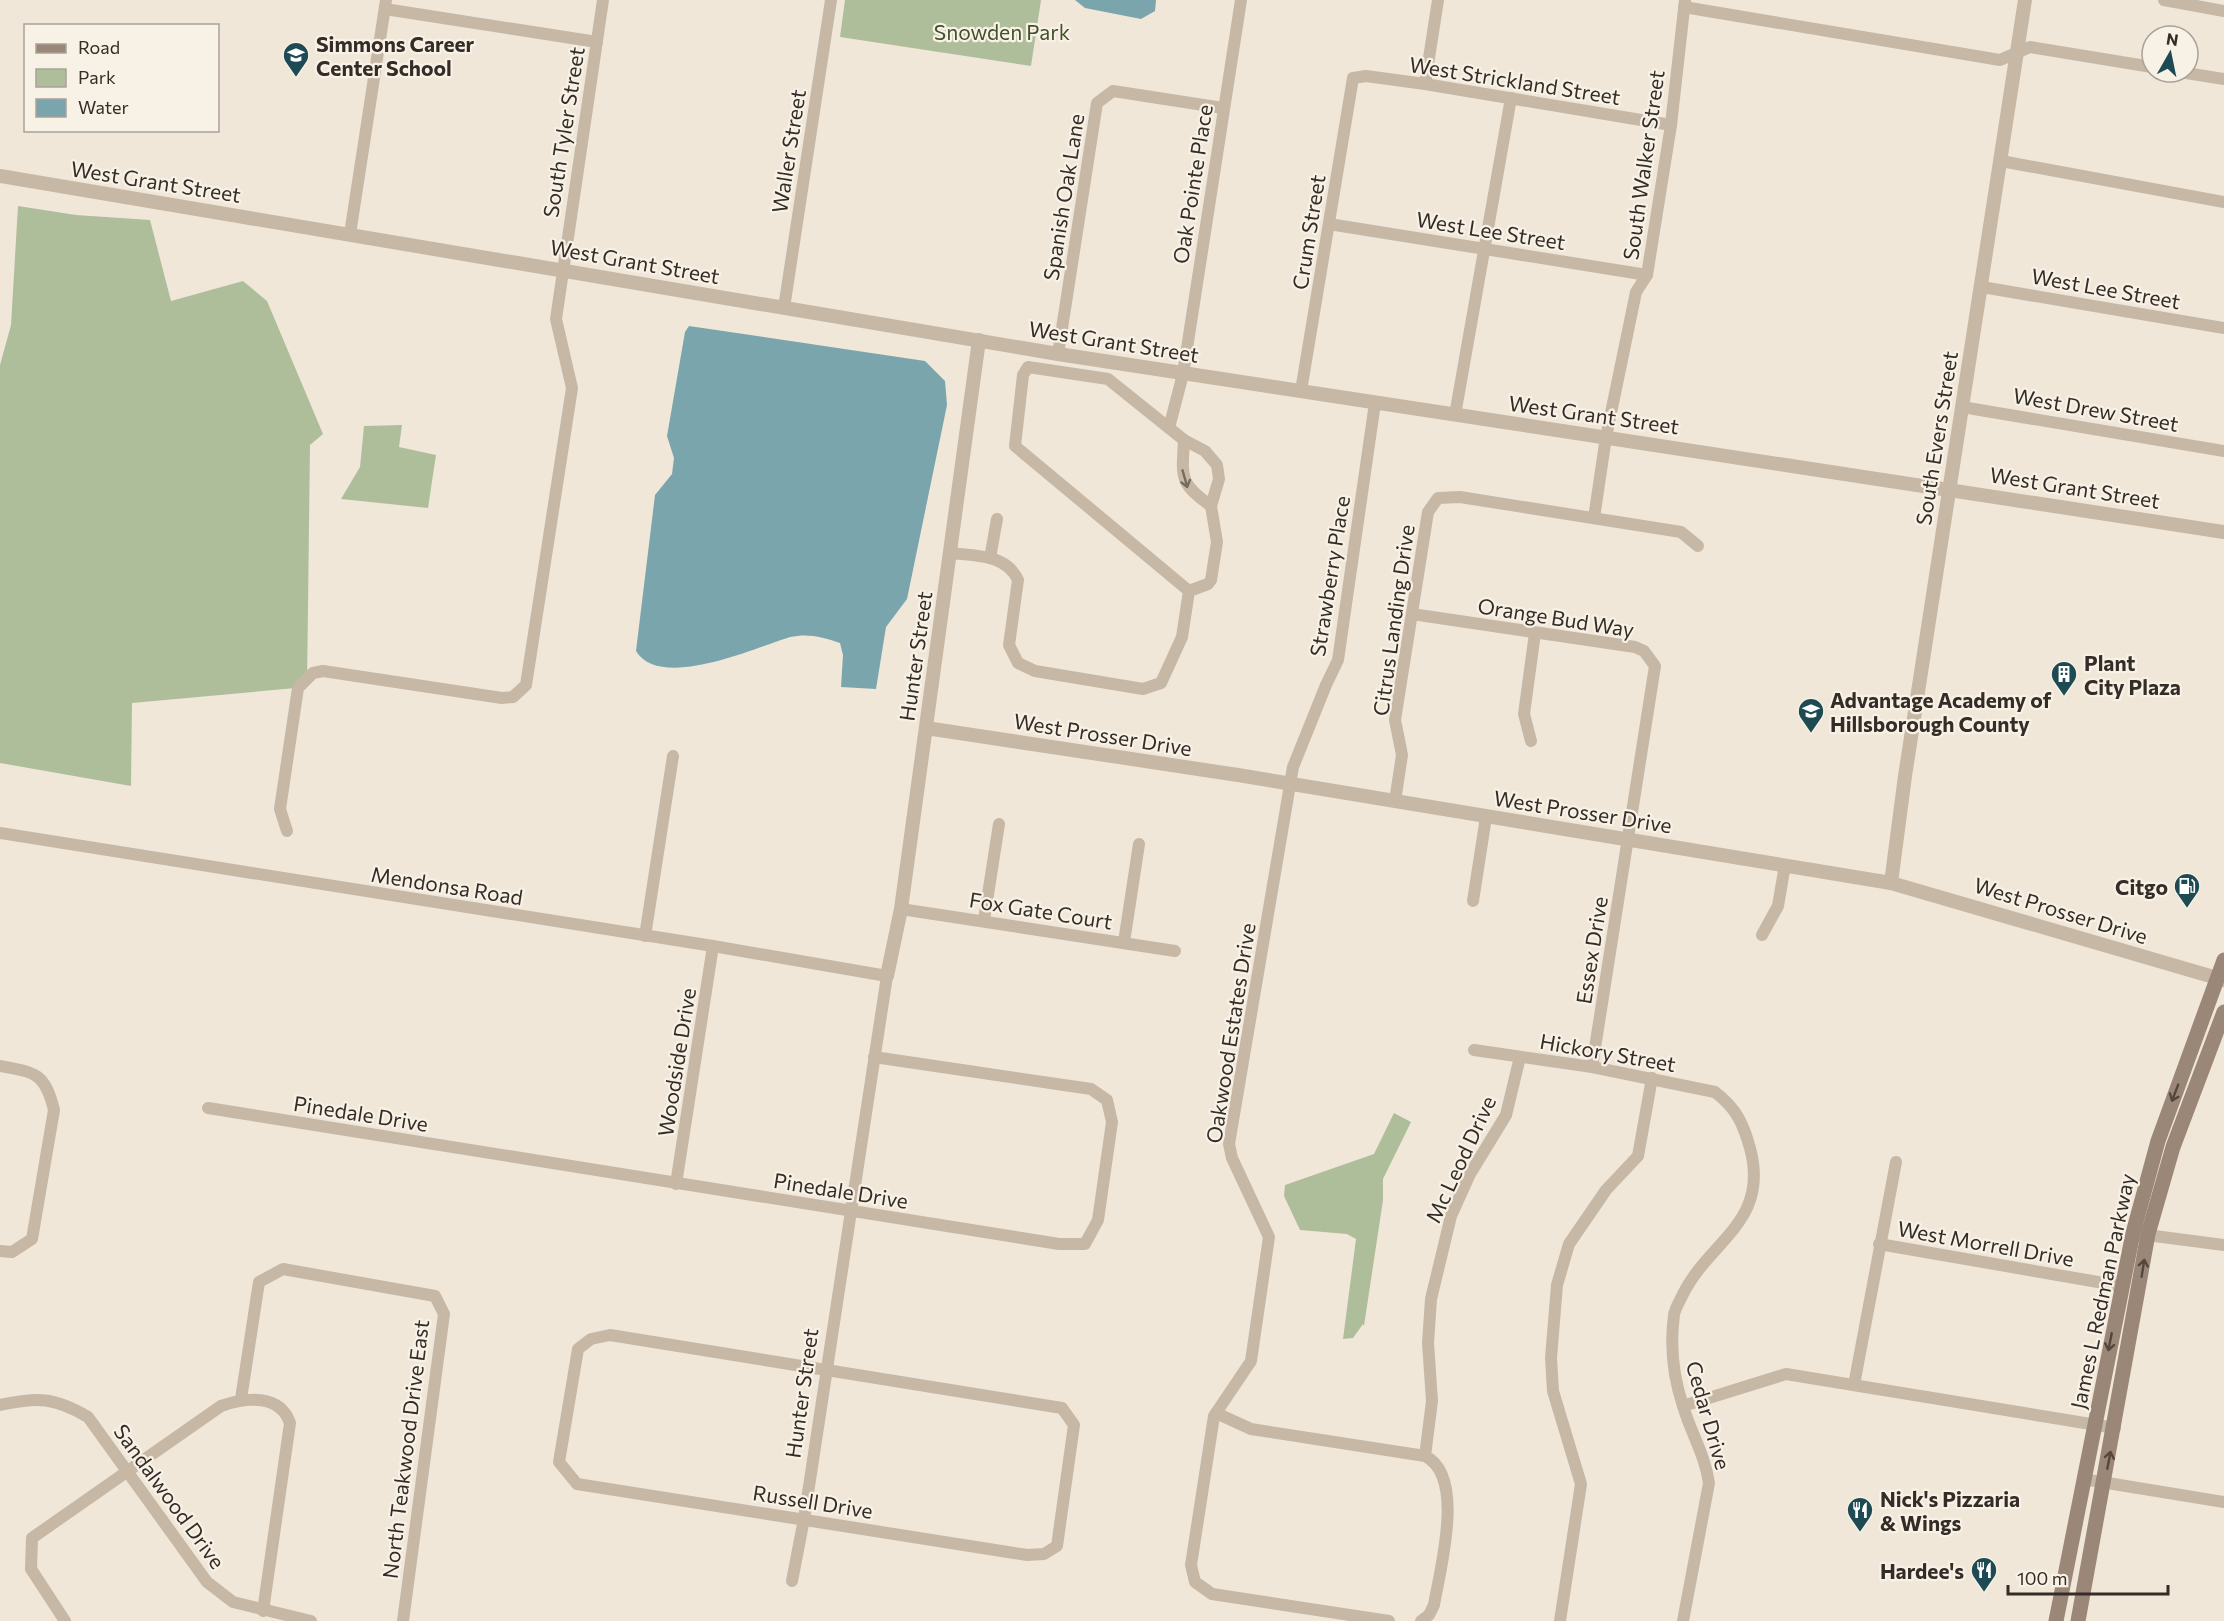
<svg xmlns="http://www.w3.org/2000/svg" width="2224" height="1621" viewBox="0 0 2224 1621" font-family="Commissioner,sans-serif">
	<style>
		.green { fill: #afbe9a }
		.water { fill: #7aa5ac }
		.lines { fill: none; stroke-linecap: round; stroke-linejoin: round }
		.minor { stroke: #c7b8a6; stroke-width: 12 }
		.tertiary { stroke: #c7b8a6; stroke-width: 14 }
		.secondary { stroke: #9b8778; stroke-width: 15 }
		.oneway { stroke: #766b60 }
		.oneway2 { stroke: #53473f }
		.labels { text-anchor: middle; dominant-baseline: central; stroke-width: 4.5; stroke-linejoin: round; paint-order: stroke }
		.park-label { font-size: 21px; fill: #40512b; stroke: #f8f1e5 }
		.poi-label { font-size: 21px; font-weight: bold; fill: #342c27; stroke: #f8f1e5; text-anchor: start }
		.street-label { font-size: 21px; fill: #342c27; stroke: #f8f1e5 }
	</style>
	<rect width="100%" height="100%" fill="#f0e7d9"/>
	<!-- green -->
	<g class="green">
		<polygon points="845,0 1041,0 1031,66 840,37"/>
		<polygon points="18,206 76,215 150,220 171,301 243,281 267,301 323,434 310,445 307,687 132,703 131,786 0,763 0,365 11,325"/>
		<polygon points="402,425 399,447 436,455 428,508 341,499 360,467 364,426"/>
		<polygon points="1394,1113 1411,1122 1383,1179 1383,1200 1364,1326 1363,1324 1353,1338 1343,1339 1356,1239 1347,1234 1300,1230 1284,1196 1285,1185 1374,1154"/>
	</g>
	<!-- water -->
	<g class="water">
		<polygon points="1075,0 1156,0 1155,11 1141,19 1085,8"/>
		<path d="M689,326l236,35 20,20 2,24 -40,194 -21,28 -10,62 -35,-2 2,-32 -3,-12c-17,-6 -32,-10 -50,-6 -35,11 -130,54 -154,14l19,-156 17,-21 2,-16 -7,-22 18,-104z"/>
	</g>
	<g class="lines">
		<!-- minor -->
		<g class="minor">
			<polyline points="2164,0 2224,11"/>
			<polyline points="1684,7 2000,60 2030,47 2152,67"/>
			<polyline points="385,9 597,42"/>
			<polyline points="2180,72 2224,79"/>
			<polyline points="1425,84 1438,0"/>
			<polyline points="2001,161 2224,202"/>
			<polyline points="1329,224 1647,275"/>
			<polyline points="350,234 386,0"/>
			<polyline points="1982,287 2224,328"/>
			<polyline points="784,308 831,0"/>
			<polyline points="1058,354 1097,103 1113,91 1223,108"/>
			<polyline points="1301,391 1353,78 1366,76 1425,84 1671,125"/>
			<polyline points="1375,403 1338,660 1326,685 1293,767 1229,1144 1232,1158 1269,1237 1251,1361 1214,1416 1191,1565 1195,1582 1212,1594 1389,1621"/>
			<polyline points="1962,407 2224,451"/>
			<polyline points="1455,415 1511,98"/>
			<polyline points="1169,428 1183,374 1241,0"/>
			<path d="M1184,440c-2,38 -5,43 27,66"/>
			<polyline points="1594,518 1606,437 1636,292 1647,275 1671,125 1685,0"/>
			<path d="M950,553c26,3 56,1 68,27l-9,65 9,18 17,8 108,18 18,-6 21,-46 7,-46 19,-7 3,-4 6,-38 -6,-36 8,-27 -2,-14 -12,-14 -21,-11 -76,-61 -80,-12 -5,8 -8,71 174,145"/>
			<polyline points="990,558 997,519"/>
			<polyline points="1412,614 1635,647 1644,651 1655,666 1592,1067"/>
			<polyline points="1531,741 1524,714 1535,633"/>
			<polyline points="1395,801 1402,755 1395,720 1428,512 1438,498 1460,497 1681,532 1698,546"/>
			<polyline points="287,831 280,809 298,688 313,673 323,671 502,698 513,697 526,685 572,388 556,319 603,0"/>
			<polyline points="0,833 713,946 887,976 804,1519 792,1581"/>
			<polyline points="1473,901 1486,817"/>
			<polyline points="901,909 1175,951"/>
			<polyline points="984,920 999,824"/>
			<polyline points="1762,935 1778,906 1785,865"/>
			<polyline points="645,936 673,756"/>
			<polyline points="1124,942 1139,844"/>
			<path d="M1474,1050l118,17 123,25c21,16 28,31 35,56 20,74 -40,92 -67,146 -3,7 -8,14 -9,21 -4,30 -1,61 9,91 8,27 22,49 26,77l-26,138"/>
			<path d="M0,1066c35,6 45,7 54,44l-22,129 -20,13 -12,-1"/>
			<polyline points="208,1108 1059,1244 1085,1244 1098,1220 1112,1122 1107,1100 1091,1089 874,1057"/>
			<polyline points="676,1184 713,946"/>
			<polyline points="2139,1234 2224,1245"/>
			<polyline points="1879,1244 2121,1286"/>
			<polygon points="610,1335 1062,1408 1074,1425 1057,1546 1044,1554 1027,1555 577,1484 559,1462 578,1349 591,1339"/>
			<polyline points="1854,1385 1896,1162"/>
			<polyline points="241,1399 259,1282 283,1269 435,1296 444,1314 403,1621"/>
			<path d="M0,1405c38,-8 54,-8 88,12l119,165 26,20 78,19"/>
			<polyline points="1683,1406 1786,1374 2115,1428"/>
			<path d="M1216,1413l35,16 174,27c41,20 15,113 9,149l-5,10 -8,6"/>
			<polyline points="1425,1456 1432,1401 1428,1343 1431,1299 1451,1216 1470,1174 1506,1115 1520,1057"/>
			<polyline points="2083,1479 2224,1502"/>
			<path d="M65,1621l-34,-52 1,-31 189,-132c25,-9 59,-12 69,17l-27,188"/>
			<polyline points="1560,1621 1581,1484 1553,1391 1551,1358 1557,1285 1569,1244 1606,1190 1638,1156 1652,1078"/>
		</g>
		<!-- tertiary -->
		<g class="tertiary">
			<polyline points="0,176 1058,354 2224,532"/>
			<polyline points="926,728 1238,775 1891,883 2224,980"/>
			<polyline points="1891,883 1905,776 2025,0"/>
			<polyline points="887,976 901,909 979,340"/>
		</g>
		<!-- secondary -->
		<g class="secondary">
			<polyline points="2056,1621 2133,1233 2158,1141 2224,960"/>
			<polyline points="2078,1621 2148,1234 2173,1147 2224,1012"/>
		</g>
	</g>
	<!-- one-way arrows -->
	<defs><path id="oneway-shaft" d="M-6 0H5M1.5-3L5.5 0L1.5 3" fill="none" stroke-width="1.6" stroke-linecap="round" stroke-linejoin="round" transform="scale(1.5)"/></defs>
	<use class="oneway" href="#oneway-shaft" transform="translate(1185 479) rotate(74)"/>
	<g class="oneway2">
		<use href="#oneway-shaft" transform="translate(2175 1093) rotate(111)"/>
		<use href="#oneway-shaft" transform="translate(2143 1268) rotate(-81)"/>
		<use href="#oneway-shaft" transform="translate(2110 1342) rotate(101)"/>
		<use href="#oneway-shaft" transform="translate(2109 1460) rotate(-79)"/>
	</g>
	<!-- icons -->
	<defs>
		<g id="school-pin" transform="scale(1.35)"><path d="M0 17L-7.5 6A9.5 9.5 0 1 1 7.5 6Z" fill="#1e4b53" stroke="#f8f1e5"/><path d="M0-5L7-2L0 1L-7-2ZM-4 1L0 2.5L4 1V4Q0 6-4 4Z" fill="#fff"/></g>
		<g id="building-pin" transform="scale(1.35)"><path d="M0 17L-7.5 6A9.5 9.5 0 1 1 7.5 6Z" fill="#1e4b53" stroke="#f8f1e5"/><path d="M-4-6H4V6H1V3H-1V6H-4ZM-2.5-4.3h1.7v1.8h-1.7ZM.8-4.3h1.7v1.8H.8ZM-2.5-1h1.7V.8h-1.7ZM.8-1h1.7V.8H.8Z" fill="#fff"/></g>
		<g id="fuel-pin" transform="scale(1.35)"><path d="M0 17L-7.5 6A9.5 9.5 0 1 1 7.5 6Z" fill="#1e4b53" stroke="#f8f1e5"/><path d="M-5.5-6h7V0h2V4h1.3V-2.5L3-4.5l.8-.8L6-3V5H2.5V1h-1V6h-7ZM-4.2-4.7v3.2H.2V-4.7Z" fill="#fff"/></g>
		<g id="restaurant-pin" transform="scale(1.35)"><path d="M0 17L-7.5 6A9.5 9.5 0 1 1 7.5 6Z" fill="#1e4b53" stroke="#f8f1e5"/><path d="M-5-6h1v4h1v-4h1v4h1v-4h1v5L-1.5 .5V6h-2V.5L-5-1ZM5-6V6H3V1.5H1.5Q1.5-4 5-6Z" fill="#fff"/></g>
	</defs>
	<g fill-rule="evenodd">
		<use href="#school-pin" x="296" y="55"/>
		<use href="#building-pin" x="2064" y="674"/>
		<use href="#school-pin" x="1811" y="711"/>
		<use href="#fuel-pin" x="2187" y="886"/>
		<use href="#restaurant-pin" x="1860" y="1510"/>
		<use href="#restaurant-pin" x="1984" y="1570"/>
	</g>
	<g class="labels">
		<!-- park labels -->
		<g class="park-label">
			<text x="1002" y="31">Snowden Park</text>
		</g>
		<!-- poi labels -->
		<g class="poi-label">
			<text x="316" y="43">Simmons Career<tspan x="316" dy="24">Center School</tspan></text>
			<text x="2084" y="662">Plant<tspan x="2084" dy="24">City Plaza</tspan></text>
			<text x="1830" y="699">Advantage Academy of<tspan x="1830" dy="24">Hillsborough County</tspan></text>
			<text x="2168" y="886" text-anchor="end">Citgo</text>
			<text x="1880" y="1498">Nick's Pizzaria<tspan x="1880" dy="24">&amp; Wings</tspan></text>
			<text x="1964" y="1570" text-anchor="end">Hardee's</text>
		</g>
		<!-- street labels -->
		<g class="street-label">
			<text transform="translate(1515 80) rotate(9)">West Strickland Street</text>
			<text transform="translate(563 132) rotate(-81)">South Tyler Street</text>
			<text transform="translate(788 151) rotate(-81)">Waller Street</text>
			<text transform="translate(1643 165) rotate(-82)">South Walker Street</text>
			<text transform="translate(156 181) rotate(9)">West Grant Street</text>
			<text transform="translate(1192 184) rotate(-81)">Oak Pointe Place</text>
			<text transform="translate(1063 197) rotate(-81)">Spanish Oak Lane</text>
			<text transform="translate(1491 230) rotate(9)">West Lee Street</text>
			<text transform="translate(1308 232) rotate(-81)">Crum Street</text>
			<text transform="translate(635 261) rotate(10)">West Grant Street</text>
			<text transform="translate(2106 288) rotate(10)">West Lee Street</text>
			<text transform="translate(1114 341) rotate(9)">West Grant Street</text>
			<text transform="translate(2096 409) rotate(10)">West Drew Street</text>
			<text transform="translate(1594 414) rotate(8)">West Grant Street</text>
			<text transform="translate(1936 438) rotate(-81)">South Evers Street</text>
			<text transform="translate(2075 487) rotate(9)">West Grant Street</text>
			<text transform="translate(1329 576) rotate(-81)">Strawberry Place</text>
			<text transform="translate(1556 617) rotate(9)">Orange Bud Way</text>
			<text transform="translate(1393 620) rotate(-82)">Citrus Landing Drive</text>
			<text transform="translate(915 656) rotate(-82)">Hunter Street</text>
			<text transform="translate(1103 734) rotate(9)">West Prosser Drive</text>
			<text transform="translate(1583 811) rotate(9)">West Prosser Drive</text>
			<text transform="translate(447 885) rotate(9)">Mendonsa Road</text>
			<text transform="translate(1041 910) rotate(9)">Fox Gate Court</text>
			<text transform="translate(2061 910) rotate(17)">West Prosser Drive</text>
			<text transform="translate(1591 950) rotate(-81)">Essex Drive</text>
			<text transform="translate(1230 1033) rotate(-81)">Oakwood Estates Drive</text>
			<text transform="translate(1608 1052) rotate(10)">Hickory Street</text>
			<text transform="translate(676 1062) rotate(-81)">Woodside Drive</text>
			<text transform="translate(361 1113) rotate(9)">Pinedale Drive</text>
			<text transform="translate(1460 1159) rotate(-65)">Mc Leod Drive</text>
			<text transform="translate(841 1190) rotate(9)">Pinedale Drive</text>
			<text transform="translate(1986 1243) rotate(10)">West Morrell Drive</text>
			<text transform="translate(2102 1291) rotate(-78)">James L Redman Parkway</text>
			<text transform="translate(801 1393) rotate(-82)">Hunter Street</text>
			<text transform="translate(1709 1415) rotate(74)">Cedar Drive</text>
			<text transform="translate(405 1449) rotate(-83)">North Teakwood Drive East</text>
			<text transform="translate(170 1496) rotate(54)">Sandalwood Drive</text>
			<text transform="translate(813 1501) rotate(9)">Russell Drive</text>
		</g>
	</g>
	<!-- legend -->
	<rect x="24" y="24" width="195" height="108" fill="#f8f1e5" stroke="#aaa299" stroke-width="1.5"/>
	<rect x="36" y="44" width="30" height="9" fill="#9b8778" stroke="#aaa299" stroke-width="1.5"/>
	<text x="78" y="54" font-size="18" fill="#342c27">Road</text>
	<rect x="36" y="69" width="30" height="18" fill="#afbe9a" stroke="#aaa299" stroke-width="1.5"/>
	<text x="78" y="84" font-size="18" fill="#342c27">Park</text>
	<rect x="36" y="99" width="30" height="18" fill="#7aa5ac" stroke="#aaa299" stroke-width="1.5"/>
	<text x="78" y="114" font-size="18" fill="#342c27">Water</text>
	<!-- north arrow -->
	<g transform="translate(2170 54) rotate(9)"><circle r="28" fill="#f8f1e5" stroke="#aaa299" stroke-width="1.5"/>
	<path d="M0-4.5L10 22L0 15L-10 22Z" fill="#1e4b53"/>
	<text y="-9" font-size="16" font-weight="bold" text-anchor="middle" fill="#342c27">N</text>
	</g>
	<!-- scale -->
	<path d="M2008 1585v9h160v-9" fill="none" stroke="#342c27" stroke-width="3"/>
	<text x="2017" y="1585" font-size="18" fill="#342c27" stroke="#f8f1e5" stroke-width="4.5" paint-order="stroke">100 m</text>
</svg>
